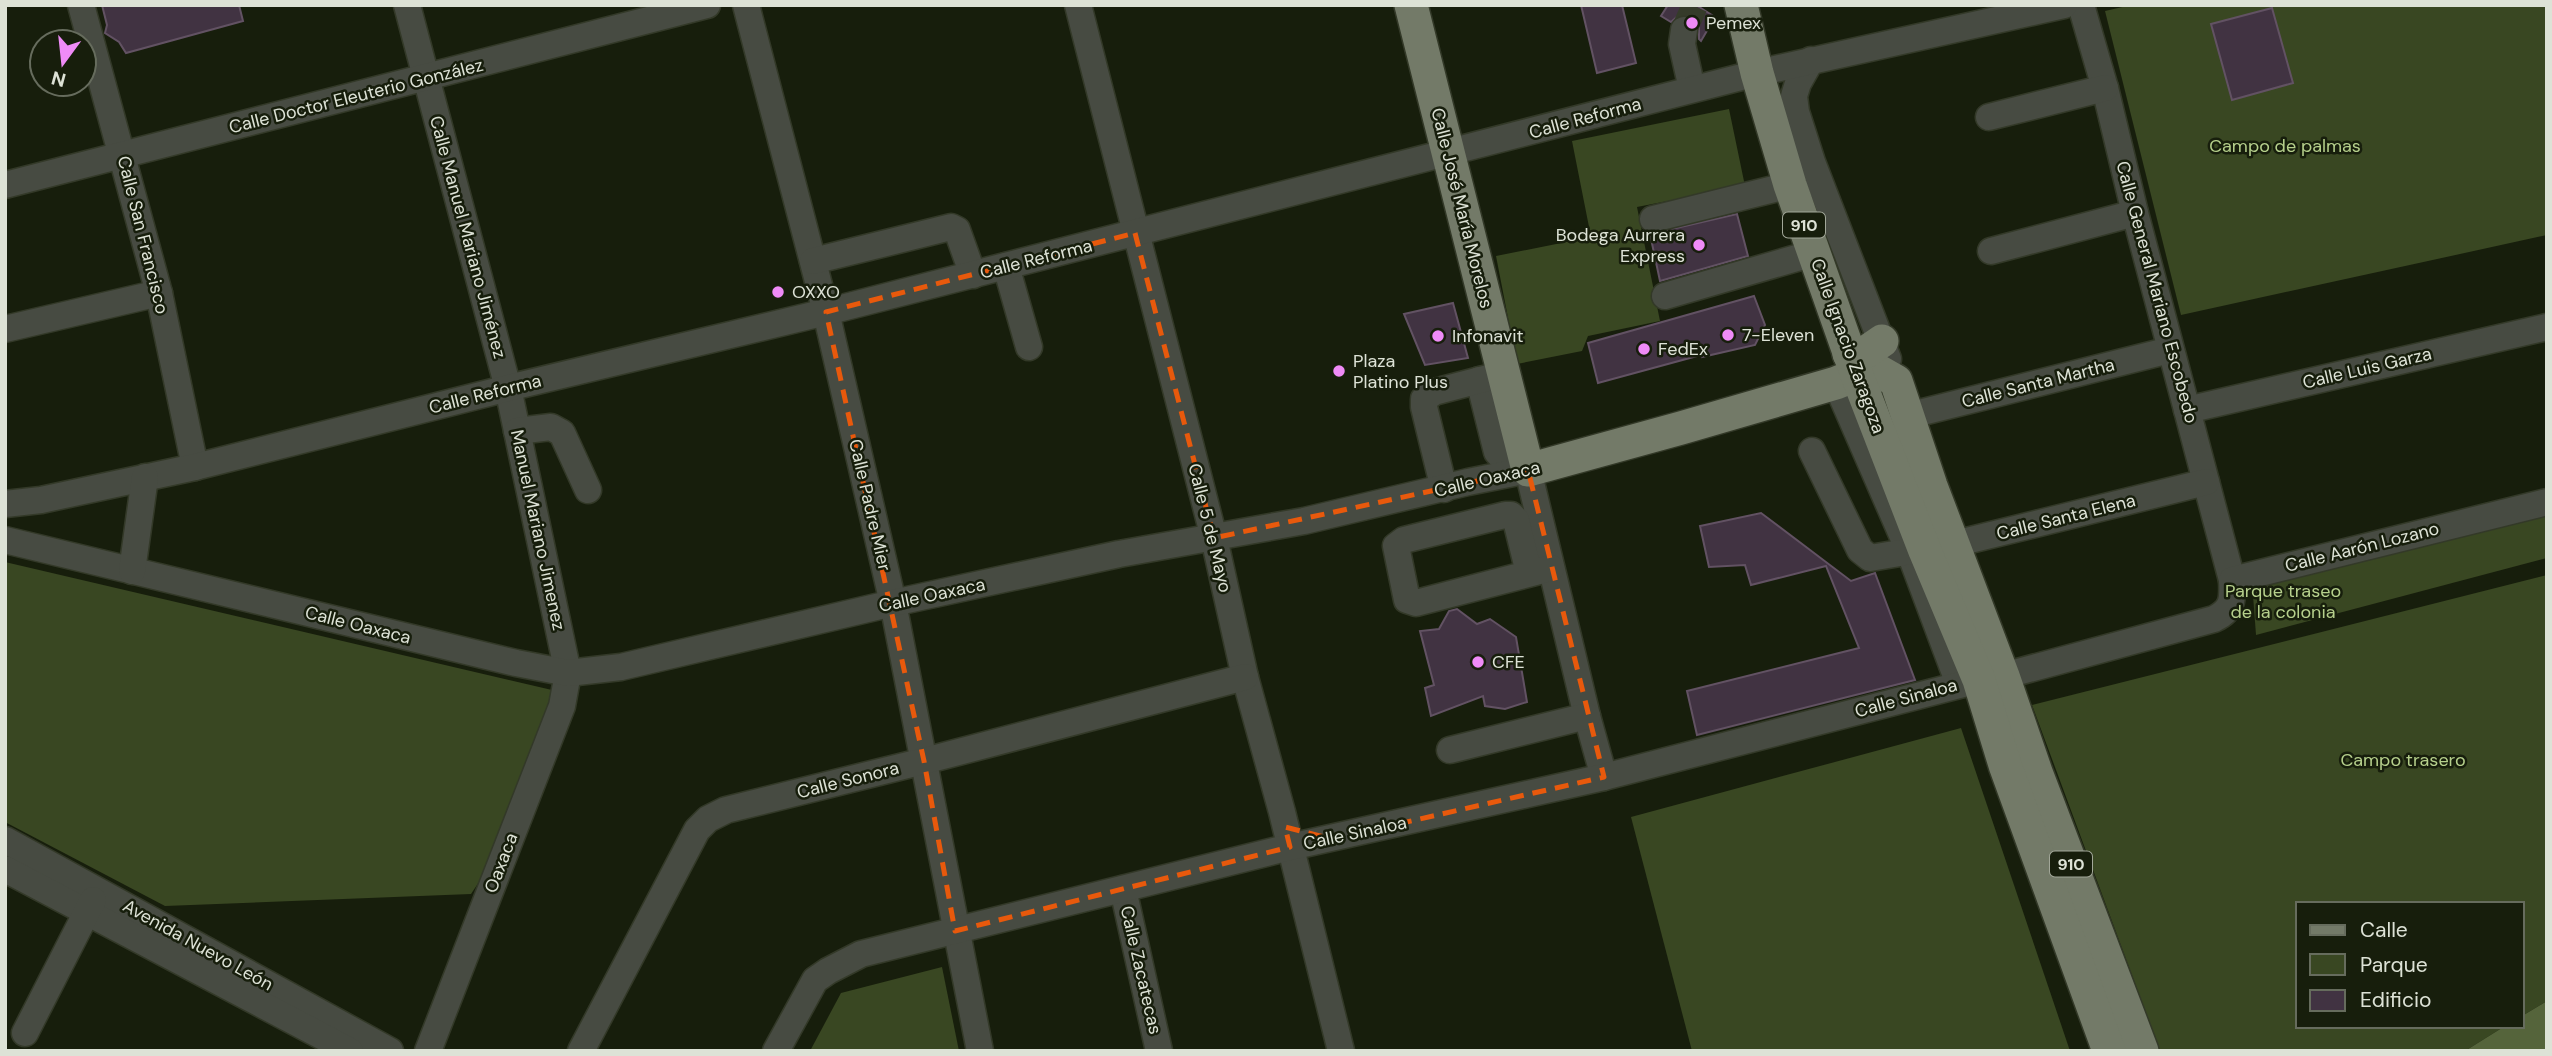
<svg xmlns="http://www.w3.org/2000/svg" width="2552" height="1056" viewBox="0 0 2552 1056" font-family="'DM Sans',sans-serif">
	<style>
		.green { fill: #394722 }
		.water { fill: #55643b }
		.building { fill: #413342; stroke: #625263; stroke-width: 2 }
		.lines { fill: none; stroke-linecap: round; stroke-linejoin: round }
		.minor-tunnel { stroke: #353b2a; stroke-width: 26; stroke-dasharray: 26 13; stroke-linecap: butt }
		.minor-casing { stroke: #333928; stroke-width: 29 }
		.major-casing { stroke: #333928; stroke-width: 36 }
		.minor { stroke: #474b42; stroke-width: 26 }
		.major { stroke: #737a68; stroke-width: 33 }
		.marked { fill: none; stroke: #e8590c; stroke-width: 5; stroke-dasharray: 14 9; stroke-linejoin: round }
		.poi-dot { fill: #ef8bf7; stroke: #171e0c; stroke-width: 2.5 }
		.labels { text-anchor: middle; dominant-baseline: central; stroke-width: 5; stroke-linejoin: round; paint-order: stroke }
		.shield { fill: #171e0c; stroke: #a2a799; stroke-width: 2 }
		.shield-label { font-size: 16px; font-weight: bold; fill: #dde2d6 }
		.poi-label { font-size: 18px; fill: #dde2d6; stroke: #171e0c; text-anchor: start }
		.street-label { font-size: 18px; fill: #dde2d6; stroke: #171e0c }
		.park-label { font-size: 18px; fill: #b6d08c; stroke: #171e0c }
	</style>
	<rect width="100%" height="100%" fill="#171e0c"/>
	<!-- green -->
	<g class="green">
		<polygon points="2131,5 2547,5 2547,235 2181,315 2105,11"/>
		<polygon points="1729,109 1745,186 1637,207 1660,321 1588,336 1582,351 1517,364 1496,256 1591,237 1572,141"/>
		<polygon points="2547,514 2547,558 2256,635 2252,582"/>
		<polygon points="5,562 552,690 556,704 481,879 471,894 165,906 5,822"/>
		<polygon points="2547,575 2547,1001 2522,1016 2522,904 2298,904 2298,1026 2505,1026 2465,1051 2160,1051 2032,705"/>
		<polygon points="1961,728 2070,1051 1692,1051 1631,817"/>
		<polygon points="942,967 959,1051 810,1051 841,993"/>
	</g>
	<!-- water -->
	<polygon class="water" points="2547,1001 2547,1051 2465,1051 2505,1026 2522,1026 2522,1016"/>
	<!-- building -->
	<g class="building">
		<polygon points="102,5 239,5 243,21 126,53 119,42 105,33 107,25"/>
		<polygon points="1581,5 1622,5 1636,63 1597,73"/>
		<polygon points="1668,5 1696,5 1715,17 1701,41 1699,39 1699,25 1693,17 1679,15 1671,22 1661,16"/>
		<polygon points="2272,8 2293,83 2232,100 2211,24"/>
		<polygon points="1737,214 1748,256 1660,281 1650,234"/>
		<polygon points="1754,296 1765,325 1755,345 1702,357 1701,355 1598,383 1588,343"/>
		<polygon points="1453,303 1468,358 1425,365 1404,314"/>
		<polygon points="1761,513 1851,581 1875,573 1915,680 1697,735 1687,691 1859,648 1826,566 1751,585 1745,565 1709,567 1700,526"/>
		<polygon points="1457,609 1477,624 1490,619 1516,637 1527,702 1505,709 1485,706 1483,696 1431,716 1425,688 1434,685 1420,631 1439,629 1449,611"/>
	</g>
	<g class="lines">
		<!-- minor-tunnel -->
		<polyline class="minor-tunnel" points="1684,30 1695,5"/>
		<!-- minor casing -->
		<g class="minor-casing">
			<g id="minor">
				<polyline points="81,5 159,293 195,467"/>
				<polyline points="407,5 508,388 568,673 562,706 428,1051"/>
				<polyline points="746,5 826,312 893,603 980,1051"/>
				<polyline points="1078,5 1214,538 1245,677 1282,812 1341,1051"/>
				<polyline points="2081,5 2105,88 2135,213 2232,580"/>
				<polyline points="1684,30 1682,44 1692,89"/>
				<polyline points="1811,60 1798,83 1794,96 1796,112 1812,162 1888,359"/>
				<polyline points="1989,117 2105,88"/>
				<polyline points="5,185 707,5"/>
				<polyline points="1653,219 1790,185"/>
				<polyline points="1991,251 2135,213"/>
				<polyline points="813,261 951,227 957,230 973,275"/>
				<polyline points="1006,266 1029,347"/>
				<polyline points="1665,296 1814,253"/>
				<polyline points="5,329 159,293"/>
				<polyline points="1479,380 1497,452 1507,463 1528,470"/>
				<polyline points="1836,383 1910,553 1959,684"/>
				<polyline points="2187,410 2547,327"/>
				<polyline points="1907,416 2170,350"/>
				<polyline points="517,431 551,427 562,433 588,490"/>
				<polyline points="1812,451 1860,550 1870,558 1954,544 2206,482"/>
				<polyline points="1528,470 1587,716 1604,777"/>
				<polyline points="1444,489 1424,407 1424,399 1434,392 1503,374"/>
				<polyline points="5,504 41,500 195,467 508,388 826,312 1757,73 2064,5"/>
				<polyline points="5,540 516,663 568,673 621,667 893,603 1119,554 1304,521 1468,482 1528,470"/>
				<polyline points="132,571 145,477"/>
				<polyline points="1529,573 1516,520 1511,515 1505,515 1404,540 1396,546 1407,600 1416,603 1551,568"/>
				<path d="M2003,676l211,-57c19,-9 19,-20 18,-39l315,-78"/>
				<polyline points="1450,750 1587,716"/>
				<polyline points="5,840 390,1051"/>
				<polyline points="5,869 350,1051"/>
				<polyline points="1123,889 1159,1051"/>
				<polyline points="25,1033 93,900"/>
				<polyline points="581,1051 697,830 708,819 726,810 924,761 1245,677"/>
				<polyline points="776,1051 815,980 828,971 861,954 1290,847 1604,777 1979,680"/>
			</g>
		</g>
		<!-- major casing -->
		<g class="major-casing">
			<g id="major">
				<polyline points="1411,5 1528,470 1681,428 1836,383 1868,370 1875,369 1896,381 1931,486 2003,676 2036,772 2142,1051"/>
				<polyline points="1741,5 1757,73 1790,185 1857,375 1925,551 1979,680 2005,765 2109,1051"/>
				<polyline points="1849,354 1866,352 1882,341"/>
			</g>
		</g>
		<!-- minor -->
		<use href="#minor" class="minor"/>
		<!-- major -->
		<use href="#major" class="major"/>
	</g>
	<!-- marked area -->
	<path class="marked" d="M1135,233l79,305 314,-68 76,307 -272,62 -47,-12 5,20 -335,84 -31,-170 -98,-449z"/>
	<!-- markers -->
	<g class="poi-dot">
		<circle cx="1692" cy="23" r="7"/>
		<circle cx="1699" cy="245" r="7"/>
		<circle cx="778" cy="292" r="7"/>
		<circle cx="1728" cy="335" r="7"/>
		<circle cx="1438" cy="336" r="7"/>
		<circle cx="1644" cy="349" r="7"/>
		<circle cx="1339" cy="371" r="7"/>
		<circle cx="1478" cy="662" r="7"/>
	</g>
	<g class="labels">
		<!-- shield labels -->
		<g class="shield">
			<rect x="1783" y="212.5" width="42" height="25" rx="5"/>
			<rect x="2050" y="851.5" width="42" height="25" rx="5"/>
		</g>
		<g class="shield-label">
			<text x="1804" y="225">910</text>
			<text x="2071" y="864">910</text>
		</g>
		<!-- poi labels -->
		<g class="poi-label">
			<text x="1706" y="23">Pemex</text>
			<text x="1685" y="235" text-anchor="end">Bodega Aurrera<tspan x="1685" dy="21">Express</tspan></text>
			<text x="792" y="292">OXXO</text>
			<text x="1742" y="335">7-Eleven</text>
			<text x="1452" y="336">Infonavit</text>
			<text x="1658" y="349">FedEx</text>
			<text x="1353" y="361">Plaza<tspan x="1353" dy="21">Platino Plus</tspan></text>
			<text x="1492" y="662">CFE</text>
		</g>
		<!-- street labels -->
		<g class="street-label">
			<text transform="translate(356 96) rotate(-14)">Calle Doctor Eleuterio González</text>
			<text transform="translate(1585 118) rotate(-15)">Calle Reforma</text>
			<text transform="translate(1462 208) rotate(76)">Calle José María Morelos</text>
			<text transform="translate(143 235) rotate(76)">Calle San Francisco</text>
			<text transform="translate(468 237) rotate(75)">Calle Manuel Mariano Jiménez</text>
			<text transform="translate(1036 259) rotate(-14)">Calle Reforma</text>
			<text transform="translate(2157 292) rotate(75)">Calle General Mariano Escobedo</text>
			<text transform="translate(1848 346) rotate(70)">Calle Ignacio Zaragoza</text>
			<text transform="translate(2367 368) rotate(-13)">Calle Luis Garza</text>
			<text transform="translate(2038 383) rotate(-14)">Calle Santa Martha</text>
			<text transform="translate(485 394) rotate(-14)">Calle Reforma</text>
			<text transform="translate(1487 479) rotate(-13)">Calle Oaxaca</text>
			<text transform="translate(870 505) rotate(77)">Calle Padre Mier</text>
			<text transform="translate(2066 517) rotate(-14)">Calle Santa Elena</text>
			<text transform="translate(1210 528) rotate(76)">Calle 5 de Mayo</text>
			<text transform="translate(538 530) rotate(78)">Manuel Mariano Jimenez</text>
			<text transform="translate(2362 547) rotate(-14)">Calle Aarón Lozano</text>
			<text transform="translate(932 595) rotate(-12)">Calle Oaxaca</text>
			<text transform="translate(358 625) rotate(14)">Calle Oaxaca</text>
			<text transform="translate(1906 698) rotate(-15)">Calle Sinaloa</text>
			<text transform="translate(848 780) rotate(-14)">Calle Sonora</text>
			<text transform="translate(1355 833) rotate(-12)">Calle Sinaloa</text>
			<text transform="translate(501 863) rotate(-69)">Oaxaca</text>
			<text transform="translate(198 945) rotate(29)">Avenida Nuevo León</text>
			<text transform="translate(1141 970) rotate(77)">Calle Zacatecas</text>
		</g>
		<!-- park labels -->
		<g class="park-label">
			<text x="2285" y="146">Campo de palmas</text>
			<text x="2283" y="591">Parque traseo<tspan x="2283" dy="21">de la colonia</tspan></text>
			<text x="2403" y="760">Campo trasero</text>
		</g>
	</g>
	<!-- border -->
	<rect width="2552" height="1056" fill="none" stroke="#dde2d6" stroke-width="14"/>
	<!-- legend -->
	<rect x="2296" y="902" width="228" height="126" fill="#171e0c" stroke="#666c5d" stroke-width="2"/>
	<rect x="2310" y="925" width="35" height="10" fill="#737a68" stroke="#666c5d" stroke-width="2"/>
	<text x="2360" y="937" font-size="21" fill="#dde2d6">Calle</text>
	<rect x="2310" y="954" width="35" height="21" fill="#394722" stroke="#666c5d" stroke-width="2"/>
	<text x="2360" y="972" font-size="21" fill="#dde2d6">Parque</text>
	<rect x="2310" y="990" width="35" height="21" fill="#413342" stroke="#666c5d" stroke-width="2"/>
	<text x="2360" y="1007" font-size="21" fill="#dde2d6">Edificio</text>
	<!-- north arrow -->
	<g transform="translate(63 63) rotate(195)"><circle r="33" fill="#171e0c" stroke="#666c5d" stroke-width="2"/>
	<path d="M0-5L12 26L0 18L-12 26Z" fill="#ef8bf7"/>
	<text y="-10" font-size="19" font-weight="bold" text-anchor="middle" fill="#dde2d6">N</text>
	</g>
</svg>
